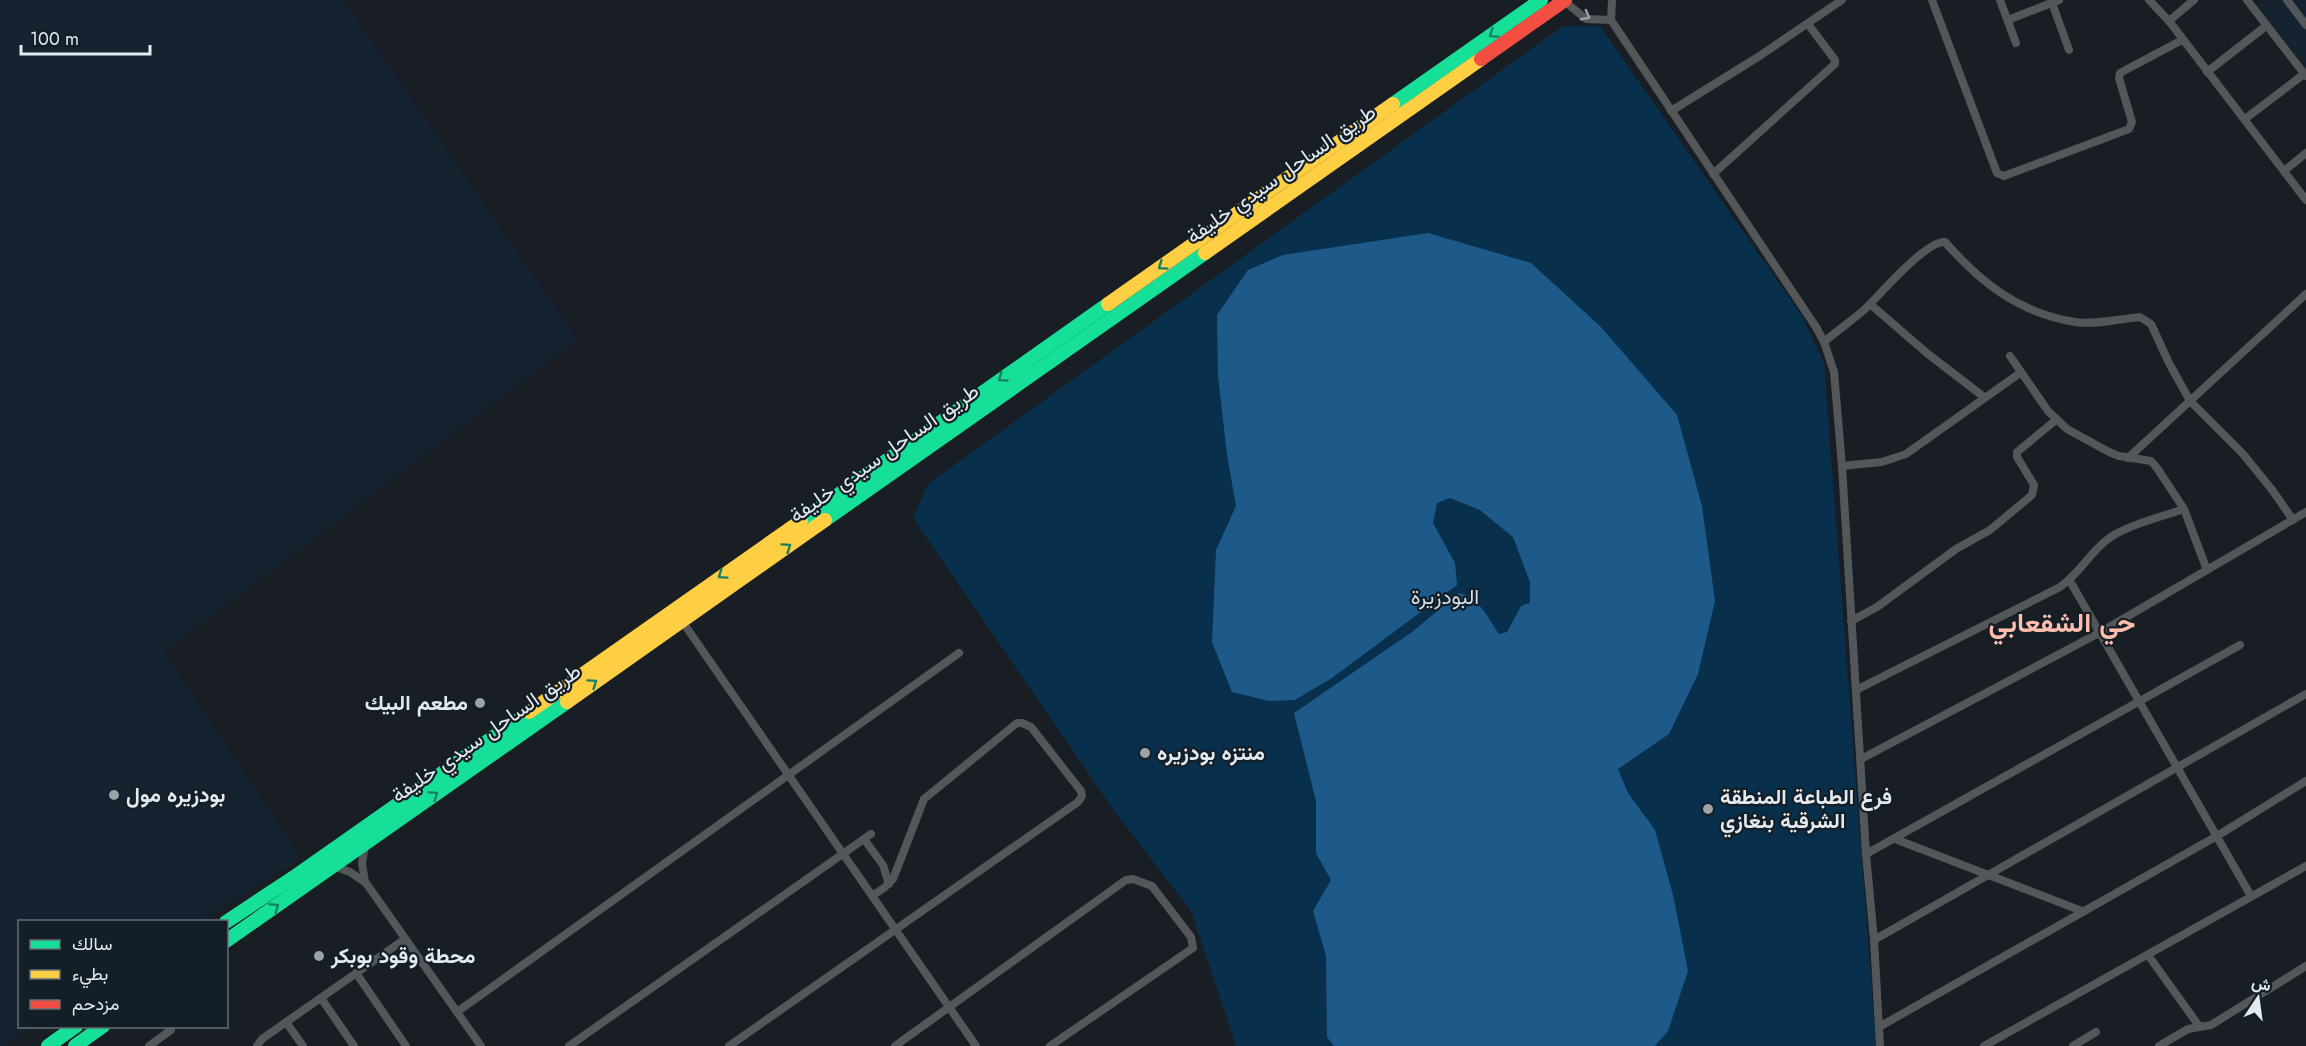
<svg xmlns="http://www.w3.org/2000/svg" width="2306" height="1046" viewBox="0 0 2306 1046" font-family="Jost,Vazirmatn,sans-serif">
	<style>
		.built { fill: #152330 }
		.green { fill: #08304d }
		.water { fill: #1d5a8a }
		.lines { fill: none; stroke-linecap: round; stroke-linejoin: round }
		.street { stroke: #545759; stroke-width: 8 }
		.fast { stroke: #16e098; stroke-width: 14 }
		.slow { stroke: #ffcf43; stroke-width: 14 }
		.jam { stroke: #f24e42; stroke-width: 14 }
		.oneway { stroke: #9ba0a4 }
		.oneway2 { stroke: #157f60 }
		.poi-dot { fill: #9ba2a8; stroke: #141e27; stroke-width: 2 }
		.labels { text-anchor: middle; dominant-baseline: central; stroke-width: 4.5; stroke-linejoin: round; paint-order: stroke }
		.street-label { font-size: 21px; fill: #e2e9ef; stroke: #141e27 }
		.park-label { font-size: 21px; fill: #cfdfee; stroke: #141e27 }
		.poi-label { font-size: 21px; font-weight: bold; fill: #e2e9ef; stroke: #141e27; text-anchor: start }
		.district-label { font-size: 27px; font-weight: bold; fill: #ffbeab; stroke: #141e27 }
	</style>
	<rect width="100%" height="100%" fill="#181e23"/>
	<!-- built -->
	<g class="built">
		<polygon points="0,0 343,0 577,339 164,652 301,858 201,921 20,922 20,1026 34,1027 3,1046 0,1046"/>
		<polygon points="2270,0 2306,0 2306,66 2257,7"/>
	</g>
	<!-- green -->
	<polygon class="green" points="1563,26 1600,26 1802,316 1824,363 1876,1046 1236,1046 1191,911 1115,812 913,518 928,484"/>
	<!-- water -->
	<path class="water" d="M1428,233l103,30 70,64 76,88 25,91 13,95 -17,73 -29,60 -51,35 10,24 27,37 18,65 15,76 -20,60 -13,15h-321l-7,-9 -1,-81 -13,-45 18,-31 -15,-27v-52l-22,-88 118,-81 47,-39c20,4 29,25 40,41l8,-2 14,-26 9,-3v-21l-17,-45 -33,-27 -30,-12 -13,5 -4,20 22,40 2,22 -125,93 -37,22 -26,1 -37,-9 -20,-50 4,-92 20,-44 -9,-51 -9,-79 -1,-61 31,-45 35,-15z"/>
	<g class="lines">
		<!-- street -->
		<g class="street">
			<polyline points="1612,0 1611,20 1816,327 1824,342 1834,372 1842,466 1866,854 1874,940 1880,1046"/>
			<polyline points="1932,0 1997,173 2004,176 2129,129 2132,122 2119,78 2120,73 2182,40"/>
			<polyline points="2000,0 2016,43"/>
			<polyline points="2051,0 2069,50"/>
			<polyline points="2149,0 2169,21 2306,200"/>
			<polyline points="2247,0 2306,76"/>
			<polyline points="2287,0 2306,25"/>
			<polyline points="1564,1 1586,19 1611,20"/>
			<polyline points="2008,20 2059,0"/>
			<polyline points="2169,21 2194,0"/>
			<polyline points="2207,72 2266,26"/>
			<polyline points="1671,111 1758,57 1842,0"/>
			<polyline points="2245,119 2304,74"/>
			<polyline points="2284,171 2306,153"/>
			<polyline points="1713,174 1835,64 1835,60 1808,24"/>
			<polyline points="1870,304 1928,354 1984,397"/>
			<path d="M1824,342c13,-11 27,-21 40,-32 15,-14 62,-70 81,-68 36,41 74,71 130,80 21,3 44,-3 65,-5l11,7 18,39 21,38 53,53 30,37 20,29"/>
			<polyline points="2010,356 2048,411 2067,429 2109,452 2119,456 2151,461 2157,468 2184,509 2207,570"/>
			<polyline points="2128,458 2306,294"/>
			<polyline points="1842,466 1882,462 1906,454 2020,373"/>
			<polyline points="2070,581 2251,896"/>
			<polyline points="682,621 976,1046"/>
			<polyline points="1851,621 1877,607 1956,549 1990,530 2032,495 2034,485 2017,457 2017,452 2056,420"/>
			<path d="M1856,690l204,-103c21,-14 32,-39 54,-52 20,-12 47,-18 70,-26"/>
			<polyline points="1861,759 2099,633 2306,512"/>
			<polyline points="864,839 883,865 889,884"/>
			<polyline points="1895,839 2082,911"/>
			<polyline points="365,845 362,863 365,882"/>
			<polyline points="1866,854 2240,645"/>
			<polyline points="333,866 350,872 366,883 481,1046"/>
			<polyline points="1874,940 2306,694"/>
			<polyline points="2148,955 2199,1026"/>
			<polyline points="356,973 406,1046"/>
			<polyline points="321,998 354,1046"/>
			<polyline points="457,1012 959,653"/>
			<polyline points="286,1022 303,1046"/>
			<polyline points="1879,1027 2217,836 2306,781"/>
			<polyline points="149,1046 171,1030"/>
			<polyline points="257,1046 262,1039 405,939"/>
			<polyline points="569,1046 871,834"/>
			<polyline points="729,1046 1078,802 1082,796 1081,791 1031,727 1022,723 1017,723 924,799 893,879 884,888 872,896"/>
			<polyline points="895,1046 1126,880 1133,879 1152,886 1191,937 1193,948 1050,1046"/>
			<polyline points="1984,1046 2306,866"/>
			<polyline points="2073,1046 2096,1032"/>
			<polyline points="2159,1046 2188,1029 2211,1025 2306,966"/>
		</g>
		<!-- fast -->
		<g class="fast">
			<polyline points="1393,104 1541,0"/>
			<polyline points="825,520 1205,253"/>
			<polyline points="801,521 1108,304"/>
			<polyline points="226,922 297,875 529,712"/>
			<polyline points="226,941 567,702"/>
			<polyline points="48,1046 76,1026"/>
			<polyline points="75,1046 103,1026"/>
		</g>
		<!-- slow -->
		<g class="slow">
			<polyline points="1205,253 1481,59"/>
			<polyline points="1108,304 1393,104"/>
			<polyline points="567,702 825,520"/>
			<polyline points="529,712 801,521"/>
		</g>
		<!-- jam -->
		<polyline class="jam" points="1481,59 1565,0"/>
	</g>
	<!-- one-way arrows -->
	<defs><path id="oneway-chevron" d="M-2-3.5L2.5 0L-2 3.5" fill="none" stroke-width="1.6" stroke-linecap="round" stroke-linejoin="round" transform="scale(1.5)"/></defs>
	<use class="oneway" href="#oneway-chevron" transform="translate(1586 16) rotate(28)"/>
	<g class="oneway2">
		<use href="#oneway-chevron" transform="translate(1493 34) rotate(145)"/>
		<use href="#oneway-chevron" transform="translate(1162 266) rotate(145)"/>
		<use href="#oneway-chevron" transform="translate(1002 378) rotate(145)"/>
		<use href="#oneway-chevron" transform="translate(787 547) rotate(-35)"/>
		<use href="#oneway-chevron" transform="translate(722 575) rotate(145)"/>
		<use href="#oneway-chevron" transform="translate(593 683) rotate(-35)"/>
		<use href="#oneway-chevron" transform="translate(434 795) rotate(-35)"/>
		<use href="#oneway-chevron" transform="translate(275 907) rotate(-35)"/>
	</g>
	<!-- markers -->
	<g class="poi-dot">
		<circle cx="480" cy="703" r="6"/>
		<circle cx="1145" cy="753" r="6"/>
		<circle cx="114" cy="795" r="6"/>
		<circle cx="1708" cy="809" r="6"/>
		<circle cx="319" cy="956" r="6"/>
	</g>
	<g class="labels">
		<!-- street labels -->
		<g class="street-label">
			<text transform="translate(1281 174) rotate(-35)">طريق الساحل سيدي خليفة</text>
			<text transform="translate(884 453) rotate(-35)">طريق الساحل سيدي خليفة</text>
			<text transform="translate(486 733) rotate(-35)">طريق الساحل سيدي خليفة</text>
		</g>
		<!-- park labels -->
		<g class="park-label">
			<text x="1445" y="597">البودزيرة</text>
		</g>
		<!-- poi labels -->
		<g class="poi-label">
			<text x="468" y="703" text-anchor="end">مطعم البيك</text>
			<text x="1157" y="753">منتزه بودزيره</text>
			<text x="126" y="795">بودزيره مول</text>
			<text x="1720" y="797">فرع الطباعة المنطقة<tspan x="1720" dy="24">الشرقية بنغازي</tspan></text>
			<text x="331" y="956">محطة وقود بوبكر</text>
		</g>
		<!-- district labels -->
		<g class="district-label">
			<text x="2062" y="622">حي الشقعابي</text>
		</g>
	</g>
	<!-- legend -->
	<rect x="18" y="920" width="210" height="108" fill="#141e27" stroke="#666f77" stroke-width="1.5"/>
	<rect x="30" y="940" width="30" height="9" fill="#16e098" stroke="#666f77" stroke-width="1.5"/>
	<text x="72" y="950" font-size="18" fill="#e2e9ef">سالك</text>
	<rect x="30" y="970" width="30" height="9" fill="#ffcf43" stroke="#666f77" stroke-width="1.5"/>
	<text x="72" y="980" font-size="18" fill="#e2e9ef">بطيء</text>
	<rect x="30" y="1000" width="30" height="9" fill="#f24e42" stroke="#666f77" stroke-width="1.5"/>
	<text x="72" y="1010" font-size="18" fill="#e2e9ef">مزدحم</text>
	<!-- north arrow -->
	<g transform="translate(2258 998) rotate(13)" stroke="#141e27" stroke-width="4.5" paint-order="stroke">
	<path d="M0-4.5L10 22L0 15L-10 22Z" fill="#e2e9ef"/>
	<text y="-9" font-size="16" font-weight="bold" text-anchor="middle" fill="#e2e9ef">ش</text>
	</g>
	<!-- scale -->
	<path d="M21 45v9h129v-9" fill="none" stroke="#e2e9ef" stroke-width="3"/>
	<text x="30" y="45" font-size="18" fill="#e2e9ef" stroke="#141e27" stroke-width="4.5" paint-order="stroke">100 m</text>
</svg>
